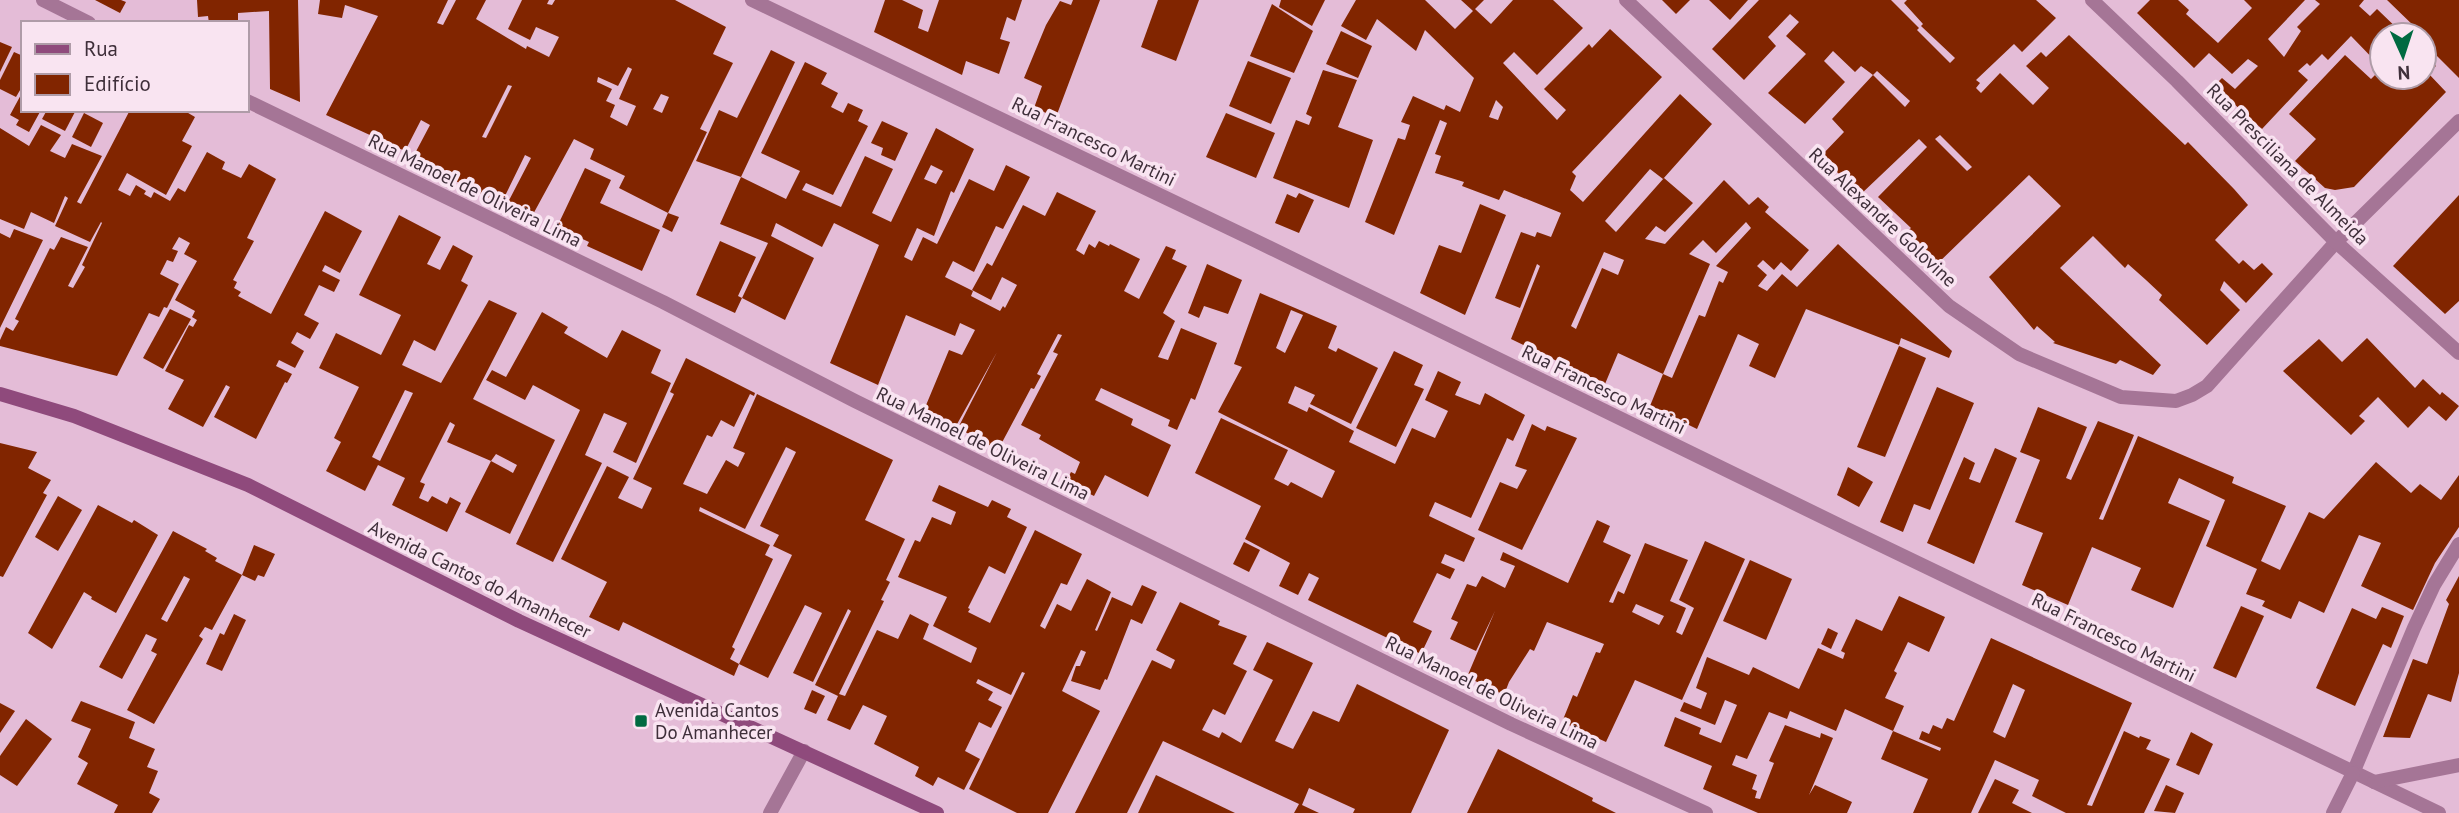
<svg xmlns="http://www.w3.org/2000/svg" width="2459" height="813" viewBox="0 0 2459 813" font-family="'PT Sans',sans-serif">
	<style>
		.building { fill: #812500; fill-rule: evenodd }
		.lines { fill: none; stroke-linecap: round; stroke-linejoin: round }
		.lane { stroke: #a57596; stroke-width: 14 }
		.street { stroke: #a57596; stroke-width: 14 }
		.secondary { stroke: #8f4a7c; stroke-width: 14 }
		.poi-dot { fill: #006a41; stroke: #f9e4f1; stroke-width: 2.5 }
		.labels { text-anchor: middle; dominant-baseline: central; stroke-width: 7; stroke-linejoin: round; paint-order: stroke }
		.street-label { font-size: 19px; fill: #3f2f3a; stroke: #f9e4f1 }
		.poi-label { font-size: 19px; fill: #3f2f3a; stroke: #f9e4f1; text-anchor: start }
	</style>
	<rect width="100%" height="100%" fill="#e4bcd7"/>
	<!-- building -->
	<g class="building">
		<polygon points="95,0 121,0 126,2 120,13"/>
		<polygon points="197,0 298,0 300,102 270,89 269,11 238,13 238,23 209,23 208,16 198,17"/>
		<path d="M320,0h128l-11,23 6,2 13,-25h30l-10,19 50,30 1,-3 22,11 10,-20 -23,-10 -6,13 -22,-11 14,-29h27l-2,4 5,1 3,-5h120l51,27 -13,27 20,9 -33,66 7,3 -39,81 11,4 -7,15 -10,-5 6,-14 -49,-25 6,-12 -35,-17 4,-10 -20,-10 -43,79 -25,-12 25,-48 -6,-3 -24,49 -89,-45 18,-34 -9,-5 -16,31 -79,-36 52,-99 -33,-11 -3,13 -24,-4zM628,67l4,2 -13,30 17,7 -9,20 -17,-9 5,-12 -9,-4 6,-12 -15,-7 1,-5 20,9zM508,85l4,1 -26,52 -4,-1zM661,94l8,3 -7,16 -9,-4z"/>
		<polygon points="885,0 902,0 923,10 918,28 928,32 939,0 1022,0 1015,21 1007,17 1000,39 1010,42 999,74 966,61 962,75 874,32"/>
		<polygon points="1073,0 1100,0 1056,117 1034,108 1042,86 1024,78 1046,25 1060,1 1071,5"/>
		<polygon points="1158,0 1199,0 1176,61 1141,47"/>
		<polygon points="1281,0 1325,0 1312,26 1279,7"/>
		<path d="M1356,0h69l30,29 18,-18 -12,-11h23l-9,9 16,15 22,-24h40l30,28 -46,47 -23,-23 -11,11 54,57 9,-10 -22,-21 45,-45 3,4 18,-19 52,48 -90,95 4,4 -6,14 13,12 97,-108 32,30 -49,55 -13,-10 -45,52 11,11 48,-54 29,25 -28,29 -9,-6 -11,13 20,5 59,-64 25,25 9,-8 11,10 -4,5 44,38 -18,21 -10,-9 -7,8 -11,-10 -6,6 10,9 -9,11 9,5 15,-17 15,13 41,-43 114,107 -3,7 -48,-20 -2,7 -93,-36 -31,69 -26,-12 10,-22 -21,-10 -41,95 -47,-23 13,-32 -45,-21 -13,31 -94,-45 29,-73 -3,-2 -17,44 -25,-10 26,-66 14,5 2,-5 14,5 10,-24 -57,-23 -5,10 -37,-14 2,-4 -29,-9 6,-17 -6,-2 12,-31 -7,-3 -46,115 -29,-13 33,-84 7,2 5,-15 -9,-3 12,-26 31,14 2,-5 14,7 14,-34 -49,-48 -9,21 -39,-32 -11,21 -25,-14zM1496,100l7,7 -5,13 -9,-3zM1746,222l5,6 -35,38 12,6 -5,11 -4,-2 -14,36 -6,-2 -27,63 -9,-4 47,-110 -21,-10 14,-14 13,13zM1604,252l20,8 -6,15 -16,-7 -26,61 -5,-3z"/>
		<polygon points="1662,0 1690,0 1676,14"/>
		<polygon points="1709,0 1748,0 1730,20"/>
		<path d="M1759,0h132l28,28 -2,2 33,33 5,-5 -34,-32 2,-2 -19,-21 3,-3h129l20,18 -34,34 -8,-8 -38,36 4,3 -4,5 5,5 19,-20 33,32 16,-17 -23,-22 15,-14 5,5 23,-22 116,110 3,-3 46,47 14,16 -33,35 24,24 4,-4 11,10 8,-7 11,11 -27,29 -22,-22 -4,9 20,20 -33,35 -48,-45 3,-5 -16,-15 -18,-16 -3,4 -32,-32 -33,32 101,97 -8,10 -33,-15 -4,4 -63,-21 2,-1 -18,-16 -3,4 -45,-53 72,-71 -32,-31 -95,92 -32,-31 9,-8 -33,-31 49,-50 -8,-8 -59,56 -39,-39 23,-24 -12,-13 41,-44 32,32 5,-6 -33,-30 -4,4 -12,-9 -6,6 -22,-21 -9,10 21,21 -40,42 -37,-31 38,-39 -20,-18 13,-14 -9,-8 -22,23 8,9 -32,34 -32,-31zM1940,135l32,32 -5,4 -32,-32z"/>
		<polygon points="2150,0 2178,0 2189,10 2186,14 2218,43 2252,8 2244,0 2305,0 2268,39 2284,57 2301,31 2297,27 2320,4 2315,0 2364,0 2359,6 2370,16 2377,9 2404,35 2382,35 2382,77 2424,77 2424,53 2436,66 2428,73 2446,92 2354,187 2335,190 2325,188 2295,161 2316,139 2289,114 2345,55 2371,79 2382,68 2351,36 2328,60 2322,54 2310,66 2307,63 2298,71 2308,80 2262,129 2214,86 2222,78 2235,89 2258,66 2248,59 2232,74 2209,53 2194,68 2137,13"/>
		<polygon points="2387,0 2459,0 2459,78 2424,43 2424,35 2414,35 2418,30"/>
		<polygon points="1272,4 1313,31 1294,73 1250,56"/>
		<polygon points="1341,31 1372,46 1358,78 1326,64"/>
		<polygon points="0,42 12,47 0,72"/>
		<polygon points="771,50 795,62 741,177 696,161 719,110 737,118"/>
		<polygon points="14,52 23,56 23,85 16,97 0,89 0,80"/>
		<polygon points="1248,61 1291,78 1271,124 1229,106"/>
		<path d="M805,62l22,11 -6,11 17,9 -7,14 12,6 5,-10 15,7 -5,11 10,5 -35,69 -27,-12 -4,7 39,17 24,-51 28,13 -21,44 19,9 45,-94 38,21 -20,44 -3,-2 -17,45 -17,-8 -13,29 8,4 11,-24 14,7 32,-65 25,12 12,-26 24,12 -27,52 -7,-3 -22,46 -21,-11 -8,16 28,14 -2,5 29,15 3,-5 2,2 12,-23 -15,-8 -11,23 -19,-10 15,-27 5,3 31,-61 22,11 12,-24 39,19 -20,39 8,5 5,-11 6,4 4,-7 10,5 1,-2 30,15 -16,32 15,8 27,-53 10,4 -4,9 15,7 -24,47 12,8 -17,36 10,3 13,-32 36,15 -22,57 -4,-2 -14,32 -9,-4 2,-6 -69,-32 -6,12 38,19 -2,6 40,20 -23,52 -43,-22 -11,21 -28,-14 5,-10 4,2 5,-12 -41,-23 2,-4 -20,-10 37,-71 -5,-2 9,-17 -4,-1 -21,40 4,2 -7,13 -3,-1 -33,62 -40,-22 39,-76 -41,74 -32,-16 25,-60 13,5 13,-25 -15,-7 -5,13 -49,-21 -28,70 -48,-22 49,-118 -45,-22 -12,24 -46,-24 -5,13 43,22 -29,62 -43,-22 -7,15 -39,-18 24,-54 36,16 -18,39 4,2 26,-55 -48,-19 21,-47 45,22 14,-28 -39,-18zM931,165l12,6 -7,13 -12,-5z"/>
		<polygon points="1323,70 1357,80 1338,127 1373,140 1349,208 1273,178 1296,120 1309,125 1312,117 1306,114"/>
		<polygon points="23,91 23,110 41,110 29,132 16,125 19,120 10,115"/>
		<polygon points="47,110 76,110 65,131 42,119"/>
		<polygon points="130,110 183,110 195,117 182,141 192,146 166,195 127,173 118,190 130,196 136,185 146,191 144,194 151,198 154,192 170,201 178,188 185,192 207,152 225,162 222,169 241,178 249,164 276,179 247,238 254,241 233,280 237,282 234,288 241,292 238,296 271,314 325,211 362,231 340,273 325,265 322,271 340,280 334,292 319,285 304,315 319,323 310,339 297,332 291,343 304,351 295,368 279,360 276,366 292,374 287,383 285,382 256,439 214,417 230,387 226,385 203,427 168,409 184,380 165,371 189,325 193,327 197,320 192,317 195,311 175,300 197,261 184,254 190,243 179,237 172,249 178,251 173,262 167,260 160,274 179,284 167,308 164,307 159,317 149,313 117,376 0,346 0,340 6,327 13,331 19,321 15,319 50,248 54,250 61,237 88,247 68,286 73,288 85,267 82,265 102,223 101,222 90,242 55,226 68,198 65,196 54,223 31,212 24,229 0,219 0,128 29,146 41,125 61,135 50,151 65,158 72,144 102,156 77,202 81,204"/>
		<polygon points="84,113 103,123 91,147 72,137"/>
		<polygon points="1226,113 1275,133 1256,178 1206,157"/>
		<polygon points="882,121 908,133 895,161 881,155 883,148 871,143"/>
		<polygon points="585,168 611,180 600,203 660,230 642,271 587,246 589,242 557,227"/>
		<polygon points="1299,193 1314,200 1299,233 1275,223 1287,194 1296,198"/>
		<polygon points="2459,195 2459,301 2445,314 2393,266"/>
		<polygon points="1480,204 1506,215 1465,315 1420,293 1439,245 1461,253"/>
		<path d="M399,215l42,22 -14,27 13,6 13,-25 20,11 -12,25 7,4 -33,66 -21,-11 -12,25 39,18 48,-83 28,13 -44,86 82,41 -45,94 -45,-22 26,-51 -44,-19 8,-17 -5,-3 -30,60 5,2 -6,14 9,4 4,-6 15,8 3,-7 11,6 -14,29 -55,-27 13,-27 -27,-13 -13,26 -39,-20 15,-29 -7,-4 25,-51 -40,-19 17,-35 45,22 20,-40 -42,-20zM405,390l8,3 -33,68 -8,-4zM496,454l21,11 -4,8 -22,-12z"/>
		<polygon points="14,229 43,240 0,328 0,233 10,238"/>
		<polygon points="1207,264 1242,280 1228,314 1204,306 1199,318 1188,313"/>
		<path d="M1260,293l77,33 -9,22 8,4 2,-4 40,20 -27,56 -41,-20 5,-9 -20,-9 -7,17 19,9 2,-5 45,24 -5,11 46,22 17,-36 23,10 13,-27 -23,-11 13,-29 23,11 -6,13 25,10 5,-12 40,22 -12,26 -6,-3 -1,3 -35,77 -36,-16 -5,11 -1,3 46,22 -11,24 -19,-8 -4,9 14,6 -5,10 -13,-6 -24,49 19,9 -11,23 -113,-54 11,-22 -10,-5 -11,22 -19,-9 11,-23 -45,-24 16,-33 -66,-33 26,-55 67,32 -14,29 14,7 3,-4 31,16 13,-27 -117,-59 24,-45 -8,-3zM1291,310l12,5 -18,38 -9,-5z"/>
		<polygon points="170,309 191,319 163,369 143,358"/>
		<polygon points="542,312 568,327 564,333 607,358 622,330 661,350 651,373 671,383 636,463 613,452 627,423 604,413 585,455 602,463 553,562 516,544 580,410 533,385 525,400 486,380 492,370 506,377"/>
		<polygon points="2367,338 2415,388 2423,379 2440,395 2442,392 2459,406 2446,421 2429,406 2408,428 2378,397 2359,416 2365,421 2351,435 2283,371 2319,339 2342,362"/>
		<polygon points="1899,346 1926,358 1885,457 1857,447"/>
		<polygon points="1394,351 1423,365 1414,385 1424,389 1396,447 1356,428"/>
		<polygon points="686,358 755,393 754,396 750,394 734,427 721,420 712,437 707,435 683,484 707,494 726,460 738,467 745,453 733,448 757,394 893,460 865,520 905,539 886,580 890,582 881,600 884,601 839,694 845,696 877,630 898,639 910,614 929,624 923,639 971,663 977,648 933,626 947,597 898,577 915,540 920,542 932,517 951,525 956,512 932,501 939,485 988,507 992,500 1011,509 1007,517 1027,527 1005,574 989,566 968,608 970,609 968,612 990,623 1035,530 1082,554 1067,585 1061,583 1040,626 1045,629 1057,604 1071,611 1087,579 1111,592 1095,630 1097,631 1112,597 1132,606 1142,585 1157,592 1142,624 1131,619 1107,680 1105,679 1100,690 1071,681 1076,666 1080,666 1086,652 1081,650 1062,691 1100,711 1048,813 1017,813 969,789 1025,673 1022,672 1011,695 978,679 976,683 993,692 988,700 1002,707 991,728 979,722 965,751 980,759 964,790 938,777 933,786 915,776 919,767 874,744 887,716 863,705 850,730 827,720 838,696 815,685 851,611 848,609 813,682 793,673 822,613 805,605 768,678 739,664 792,555 773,546 779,535 760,526 796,452 786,447 745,529 700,507 699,511 770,545 765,555 773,559 732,647 735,649 730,659 739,664 734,676 623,622 619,631 589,617 607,582 561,559 607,466 629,477 618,498 642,509 652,488 633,479 674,394 670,392"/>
		<polygon points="1937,387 1974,403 1930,510 1914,504 1903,532 1880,522"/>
		<polygon points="2038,407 2087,427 2066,478 2071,480 2098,421 2134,435 2099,519 2103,520 2138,436 2234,477 2232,483 2286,506 2261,561 2280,570 2309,512 2324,519 2376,462 2411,493 2420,484 2441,500 2459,475 2459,527 2435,563 2413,610 2361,586 2381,543 2359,535 2324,613 2299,601 2291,619 2262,606 2265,601 2246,594 2257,569 2206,546 2225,500 2179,478 2168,503 2210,521 2173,608 2131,590 2141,568 2092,547 2068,605 2022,585 2043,533 2015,522 2040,460 2020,452"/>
		<polygon points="1532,424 1545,431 1547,426 1577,438 1522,550 1478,530 1500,482 1517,489 1527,470 1515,466"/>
		<polygon points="0,443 37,452 28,468 51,480 43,493 47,495 3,577 0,576"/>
		<polygon points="1995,448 2017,458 1974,564 1927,543 1964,457 1975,463 1969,479 1980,483"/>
		<polygon points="1848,467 1873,482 1859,507 1837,495"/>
		<polygon points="58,496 82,510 58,551 35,537"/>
		<polygon points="98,505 132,523 134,520 158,535 116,613 91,599 92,597 84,592 52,649 28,633"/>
		<path d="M1597,520l13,6 -7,16 28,13 -22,47 4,1 5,-12 6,3 21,-51 43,17 -18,41 16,7 -10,24 6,3 12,-27 -15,-8 26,-59 40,18 -63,141 -47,-20 -29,62 -44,-20 11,-27 4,2 19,-45 4,1 4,-9 -57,-22 -13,29 -4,-2 -21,33 -5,13 -37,-18 28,-66 -19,40 -26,-12 8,-17 -7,-3 16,-35 9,3 6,-11 23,12 10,-22 -15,-6 3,-8 65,31zM1636,604l28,12 -5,9 -27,-13z"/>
		<path d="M173,531l34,18 -2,2 12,7 -2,3 27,14 -30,55 -7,-3 -6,9 4,3 -49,85 -27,-14 30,-56 -6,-3 6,-12 -11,-5 -24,45 -23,-12zM184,576l6,3 -23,43 -6,-3z"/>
		<polygon points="1244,542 1260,550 1249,572 1233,564"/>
		<polygon points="254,545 275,554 264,577 258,575 255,581 242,575"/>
		<polygon points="1750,560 1792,579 1766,640 1723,621"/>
		<polygon points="2459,576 2459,673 2451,702 2428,694 2410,738 2383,737 2413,659 2427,664 2449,604 2446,600"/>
		<polygon points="1899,596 1945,617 1929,652 1908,642 1894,671 1897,673 1885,698 1904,706 1893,731 1845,709 1836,731 1790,711 1787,719 1769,712 1747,759 1736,755 1732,765 1757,775 1752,789 1757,791 1755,798 1760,799 1774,763 1769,761 1785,725 1820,738 1821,733 1833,738 1809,795 1815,785 1852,802 1847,813 1758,813 1703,789 1712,766 1664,746 1675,717 1701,728 1699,734 1721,743 1737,705 1725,700 1715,725 1680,711 1684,702 1701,709 1707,693 1696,688 1707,657 1749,675 1753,667 1799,689 1818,648 1843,659 1845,653 1841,651 1856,619 1882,631"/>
		<polygon points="1180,602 1220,621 1218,625 1247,636 1233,664 1247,671 1225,715 1213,709 1202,730 1219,738 1222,732 1241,743 1273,680 1253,670 1267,642 1313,663 1275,741 1293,749 1313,711 1339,722 1357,684 1449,730 1411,813 1353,813 1355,809 1309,788 1302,805 1319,813 1294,813 1299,804 1163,741 1127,813 1075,813 1152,660 1171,669 1175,660 1156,650"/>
		<polygon points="2241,606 2264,616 2236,678 2213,668"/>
		<polygon points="2382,607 2404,616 2391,648 2383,644 2355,706 2316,688 2352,608 2376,619"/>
		<polygon points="234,614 246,620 222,671 206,664 220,633 224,635"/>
		<polygon points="1828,628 1838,633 1831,649 1821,644"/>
		<path d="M1991,638l141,65 -45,102 5,1 32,-75 15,7 1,-2 11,4 -5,9 24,10 -26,54h-78l-34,-17 7,-16 -44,-20 -24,53h-58l15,-34 -47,-20 12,-28 47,20 1,-3 -22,-9 3,-8 7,3 4,-9 9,4 5,-11 7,3zM2013,684l12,6 -20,48 -12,-6z"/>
		<polygon points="812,690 825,696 816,714 804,709"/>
		<polygon points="81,701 135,722 129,738 155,749 147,767 158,771 149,793 160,799 152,813 114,813 118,805 77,784 88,763 78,757 91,729 71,721"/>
		<polygon points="0,703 15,711 0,733"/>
		<polygon points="26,719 52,739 17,786 0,775 0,756"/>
		<polygon points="2191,732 2213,744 2199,775 2176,765"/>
		<polygon points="1498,749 1593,798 1592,801 1616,813 1467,813"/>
		<polygon points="1156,775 1235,813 1138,813"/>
		<polygon points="1995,779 2019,790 2012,803 2032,813 1978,813"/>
		<polygon points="2166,785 2184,793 2175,813 2154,811"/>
	</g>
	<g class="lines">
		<!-- lane -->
		<g class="lane">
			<polyline points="2353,773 2414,628 2434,585 2459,544"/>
			<polyline points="770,813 804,751"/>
		</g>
		<!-- street -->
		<g class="street">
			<polyline points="43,0 89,23"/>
			<polyline points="752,0 1256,241 1843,527 2439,813"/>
			<polyline points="1626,0 1949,306 2019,354 2121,397 2176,401 2192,395 2207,386 2336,242 2459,121"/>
			<polyline points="2092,0 2177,81 2336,242 2459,353"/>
			<polyline points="247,101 663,302 855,401 1511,724 1706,813"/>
			<polyline points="2374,782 2459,765"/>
			<polyline points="2333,813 2353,773"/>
		</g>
		<!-- secondary -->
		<polyline class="secondary" points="0,394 74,416 248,485 519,621 937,813"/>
	</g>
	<!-- markers -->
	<rect class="poi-dot" x="634" y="714" width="14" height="14" rx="3.5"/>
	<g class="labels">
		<!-- street labels -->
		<g class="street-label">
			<text transform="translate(1094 141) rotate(26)">Rua Francesco Martini</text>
			<text transform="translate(2288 164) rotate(45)">Rua Presciliana de Almeida</text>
			<text transform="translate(475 190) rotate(26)">Rua Manoel de Oliveira Lima</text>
			<text transform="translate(1883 217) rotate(43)">Rua Alexandre Golovine</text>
			<text transform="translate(1604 389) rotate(26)">Rua Francesco Martini</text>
			<text transform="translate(983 443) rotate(26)">Rua Manoel de Oliveira Lima</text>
			<text transform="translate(480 579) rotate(26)">Avenida Cantos do Amanhecer</text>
			<text transform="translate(2114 637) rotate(26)">Rua Francesco Martini</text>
			<text transform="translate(1492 692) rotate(26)">Rua Manoel de Oliveira Lima</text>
		</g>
		<!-- poi labels -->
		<g class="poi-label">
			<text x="655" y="710">Avenida Cantos<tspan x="655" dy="22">Do Amanhecer</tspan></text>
		</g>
	</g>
	<!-- legend -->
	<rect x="21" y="21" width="228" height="91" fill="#f9e4f1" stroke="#af9ca8" stroke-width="2"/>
	<rect x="35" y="44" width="35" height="10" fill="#8f4a7c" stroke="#af9ca8" stroke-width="2"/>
	<text x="84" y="56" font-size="21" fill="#3f2f3a">Rua</text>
	<rect x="35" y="74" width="35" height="21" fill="#812500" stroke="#af9ca8" stroke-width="2"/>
	<text x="84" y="91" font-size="21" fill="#3f2f3a">Edifício</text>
	<!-- north arrow -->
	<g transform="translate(2403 56) rotate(177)"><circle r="33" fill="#f9e4f1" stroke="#af9ca8" stroke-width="2"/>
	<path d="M0-5L12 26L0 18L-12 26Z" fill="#006a41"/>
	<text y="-10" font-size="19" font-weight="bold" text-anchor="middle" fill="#3f2f3a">N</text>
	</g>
</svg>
